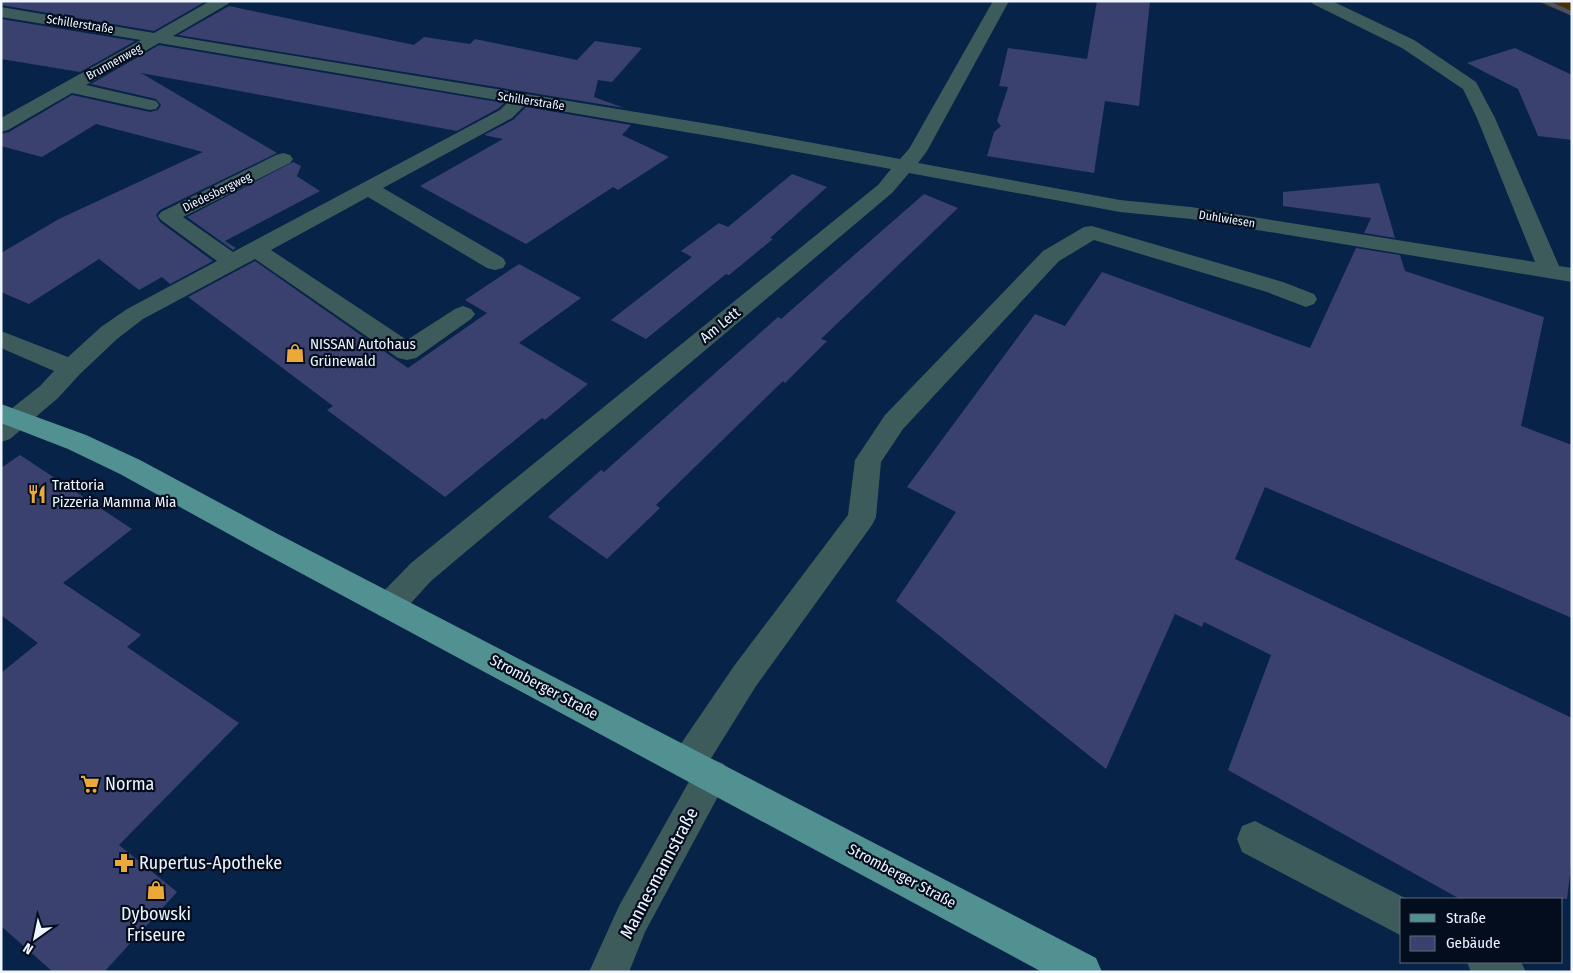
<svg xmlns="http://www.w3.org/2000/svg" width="1573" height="973" viewBox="0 0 1573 973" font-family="'Fira Sans Condensed',sans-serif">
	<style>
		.green { fill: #4a3000 }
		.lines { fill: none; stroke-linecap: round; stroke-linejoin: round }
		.stream { fill: #475064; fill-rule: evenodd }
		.building { fill: #3b416e }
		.minor { fill: #3e5b5b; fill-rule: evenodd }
		.major { fill: #529192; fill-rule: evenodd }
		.labels { text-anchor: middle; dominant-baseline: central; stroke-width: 4.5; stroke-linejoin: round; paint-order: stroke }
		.far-street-label { font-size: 12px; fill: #eef5ff; stroke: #030d1d }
		.street-label { font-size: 15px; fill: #eef5ff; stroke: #030d1d }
		.poi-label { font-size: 15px; fill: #eef5ff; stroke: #030d1d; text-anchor: start }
		.near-poi-label { font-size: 18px; fill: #eef5ff; stroke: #030d1d; text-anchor: start }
		.near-street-label { font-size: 18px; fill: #eef5ff; stroke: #030d1d }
	</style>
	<rect width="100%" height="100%" fill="#072348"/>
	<!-- green -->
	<polygon class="green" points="1536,1 1572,1 1572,16"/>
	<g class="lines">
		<!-- stream -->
		<polygon class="stream" points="1539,1 1549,1 1572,11 1572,16"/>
	</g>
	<!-- building -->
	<g class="building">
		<polygon points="1,1 206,1 154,31 1,5"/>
		<polygon points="1097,1 1150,1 1139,106 1105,101 1094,173 987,156 994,132 1001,126 997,121 1008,87 999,86 1008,48 1087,59"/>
		<polygon points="229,6 414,45 424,37 470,44 475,39 577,60 595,41 642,48 612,82 598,80 594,97 624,108 178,35"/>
		<polygon points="1,19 135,41 80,72 1,59"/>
		<polygon points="159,45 504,103 499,108 457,131 141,73 277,153 160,210 156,215 160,222 213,261 170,284 162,277 139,290 99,259 29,304 1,292 1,253 59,219 203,152 96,124 42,157 1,146 1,134 9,132 72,95 150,112 158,110 161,105 156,99 91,84"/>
		<polygon points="1515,48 1572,75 1572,140 1538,136 1518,89 1467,63"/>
		<polygon points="526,107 631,125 622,135 669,157 618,190 613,187 526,244 420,186 503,139 484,135 513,120"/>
		<polygon points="293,162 301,166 297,176 295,175 320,191 225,241 236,248 233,250 187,217"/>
		<polygon points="792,174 827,187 770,238 773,239 729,275 726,274 646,339 611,320 692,257 681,251 719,223 728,227"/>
		<polygon points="1379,183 1395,238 1364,233 1371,218 1283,206 1283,192"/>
		<polygon points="924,194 958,208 821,339 827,341 785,383 783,381 656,505 660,508 607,559 548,517 601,470 604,472 778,317 781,319"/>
		<polygon points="1356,248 1400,255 1405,271 1544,317 1521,426 1572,445 1572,618 1265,487 1235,559 1572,718 1572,858 1567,899 1460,899 1228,770 1271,655 1204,622 1202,627 1175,614 1106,769 896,601 956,512 907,487 1035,314 1065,326 1102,272 1310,348"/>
		<polygon points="255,261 408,368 487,313 465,300 519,264 581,298 519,343 588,384 545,420 542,418 445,497 327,410 333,406 188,297"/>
		<polygon points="20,455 132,529 63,583 141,635 127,647 239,723 119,845 177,892 104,972 53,972 1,926 1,673 38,643 1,615 1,468"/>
	</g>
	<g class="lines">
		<!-- minor -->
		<g class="minor">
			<polygon points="210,1 230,1 228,4 173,36 721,126 900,159 909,149 993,1 1009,1 927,151 918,163 1120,200 1191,207 1535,262 1477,118 1463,89 1402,48 1313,4 1311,1 1332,1 1414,40 1476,82 1495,118 1559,266 1572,268 1572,282 1191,219 1120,212 909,173 892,193 431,581 400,615 389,619 378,615 374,606 378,597 411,563 878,185 891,169 721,138 525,105 512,118 383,188 503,258 506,263 503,268 495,270 487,268 368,197 271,250 407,340 455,309 463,306 471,309 475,314 471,319 416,358 407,360 398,358 255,259 143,319 117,339 80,374 58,398 10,439 1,442 1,417 40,386 54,371 1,348 1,331 68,357 101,327 127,309 217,261 161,220 158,216 161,212 276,155 283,153 290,155 293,159 290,163 183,217 233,252 500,110 508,102 159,43 86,85 156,101 159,105 156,109 150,110 72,93 8,130 1,132 1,118 141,40 1,17 1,7 154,33"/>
			<polygon points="1092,226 1283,282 1314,294 1317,299 1314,304 1306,307 1298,304 1267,292 1094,240 1059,261 903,429 881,462 876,517 872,525 756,686 710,760 712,759 724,764 729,776 645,932 629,972 589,972 619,906 691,778 688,780 676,775 671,763 676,751 734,666 848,515 855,460 885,415 1043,251 1084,227"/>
			<polygon points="1255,821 1407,899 1402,899 1402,936 1242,852 1237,839 1242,826"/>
			<polygon points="1467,962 1521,962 1526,972 1471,972"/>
		</g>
		<!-- major -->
		<polygon class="major" points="1,404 86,435 140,460 276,533 1096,958 1102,972 1042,972 256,549 120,474 68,449 1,423"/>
	</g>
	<!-- icons -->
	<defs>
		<g id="shop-bare" transform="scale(1.5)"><path d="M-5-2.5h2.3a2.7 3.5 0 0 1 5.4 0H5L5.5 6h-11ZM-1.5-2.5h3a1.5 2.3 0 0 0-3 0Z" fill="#eba939" stroke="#030d1d" stroke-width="2.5" paint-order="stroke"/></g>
		<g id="restaurant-bare" transform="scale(1.5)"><path d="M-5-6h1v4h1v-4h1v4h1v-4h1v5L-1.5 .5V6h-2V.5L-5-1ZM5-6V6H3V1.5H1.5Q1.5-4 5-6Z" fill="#eba939" stroke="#030d1d" stroke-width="2.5" paint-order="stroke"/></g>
		<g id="supermarket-bare" transform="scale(1.5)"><path d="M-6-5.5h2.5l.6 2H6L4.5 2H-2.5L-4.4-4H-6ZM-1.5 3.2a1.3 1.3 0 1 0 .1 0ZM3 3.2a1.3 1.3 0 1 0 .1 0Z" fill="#eba939" stroke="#030d1d" stroke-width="2.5" paint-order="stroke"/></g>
		<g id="pharmacy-bare" transform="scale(1.5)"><path d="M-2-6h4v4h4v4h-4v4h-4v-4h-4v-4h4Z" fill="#eba939" stroke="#030d1d" stroke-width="2.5" paint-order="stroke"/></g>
	</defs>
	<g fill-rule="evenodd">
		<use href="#shop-bare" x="295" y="353"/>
		<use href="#restaurant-bare" x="37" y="494"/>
		<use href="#supermarket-bare" x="90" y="784"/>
		<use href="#pharmacy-bare" x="124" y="863"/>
		<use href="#shop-bare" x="156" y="890"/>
	</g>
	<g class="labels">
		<!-- far-street labels -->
		<g class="far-street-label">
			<text transform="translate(80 24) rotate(9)">Schillerstraße</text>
			<text transform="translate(114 62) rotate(-29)">Brunnenweg</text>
			<text transform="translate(531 101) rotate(9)">Schillerstraße</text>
			<text transform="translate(217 192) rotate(-26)">Diedesbergweg</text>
			<text transform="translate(1227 219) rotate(9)">Duhlwiesen</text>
		</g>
		<!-- street labels -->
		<g class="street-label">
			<text transform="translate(720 325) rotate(-39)">Am Lett</text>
			<text transform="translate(544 687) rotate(28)">Stromberger Straße</text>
			<text transform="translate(902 876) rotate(28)">Stromberger Straße</text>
		</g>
		<!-- poi labels -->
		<g class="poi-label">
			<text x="310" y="344">NISSAN Autohaus<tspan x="310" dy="17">Grünewald</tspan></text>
			<text x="52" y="485">Trattoria<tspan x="52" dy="17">Pizzeria Mamma Mia</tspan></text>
		</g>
		<!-- near-poi labels -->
		<g class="near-poi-label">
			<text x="105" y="784">Norma</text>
			<text x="139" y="863">Rupertus-Apotheke</text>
			<text x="156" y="914" text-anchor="middle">Dybowski<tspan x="156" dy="21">Friseure</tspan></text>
		</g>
		<!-- near-street labels -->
		<g class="near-street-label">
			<text transform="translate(659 873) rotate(-62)">Mannesmannstraße</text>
		</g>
	</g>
	<!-- border -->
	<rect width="1573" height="973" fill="none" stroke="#eef5ff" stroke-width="5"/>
	<!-- legend -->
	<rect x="1400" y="898" width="162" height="65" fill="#030d1d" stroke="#616a77"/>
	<rect x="1410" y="914" width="25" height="8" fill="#529192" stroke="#616a77"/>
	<text x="1446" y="923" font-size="15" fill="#eef5ff">Straße</text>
	<rect x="1410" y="936" width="25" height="15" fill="#3b416e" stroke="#616a77"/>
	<text x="1446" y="948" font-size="15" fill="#eef5ff">Gebäude</text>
	<!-- north arrow -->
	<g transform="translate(35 938) rotate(213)" stroke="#030d1d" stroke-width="4" paint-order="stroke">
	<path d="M0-4L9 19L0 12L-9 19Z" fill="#eef5ff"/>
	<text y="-8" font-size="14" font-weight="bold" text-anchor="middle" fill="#eef5ff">N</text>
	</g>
</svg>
